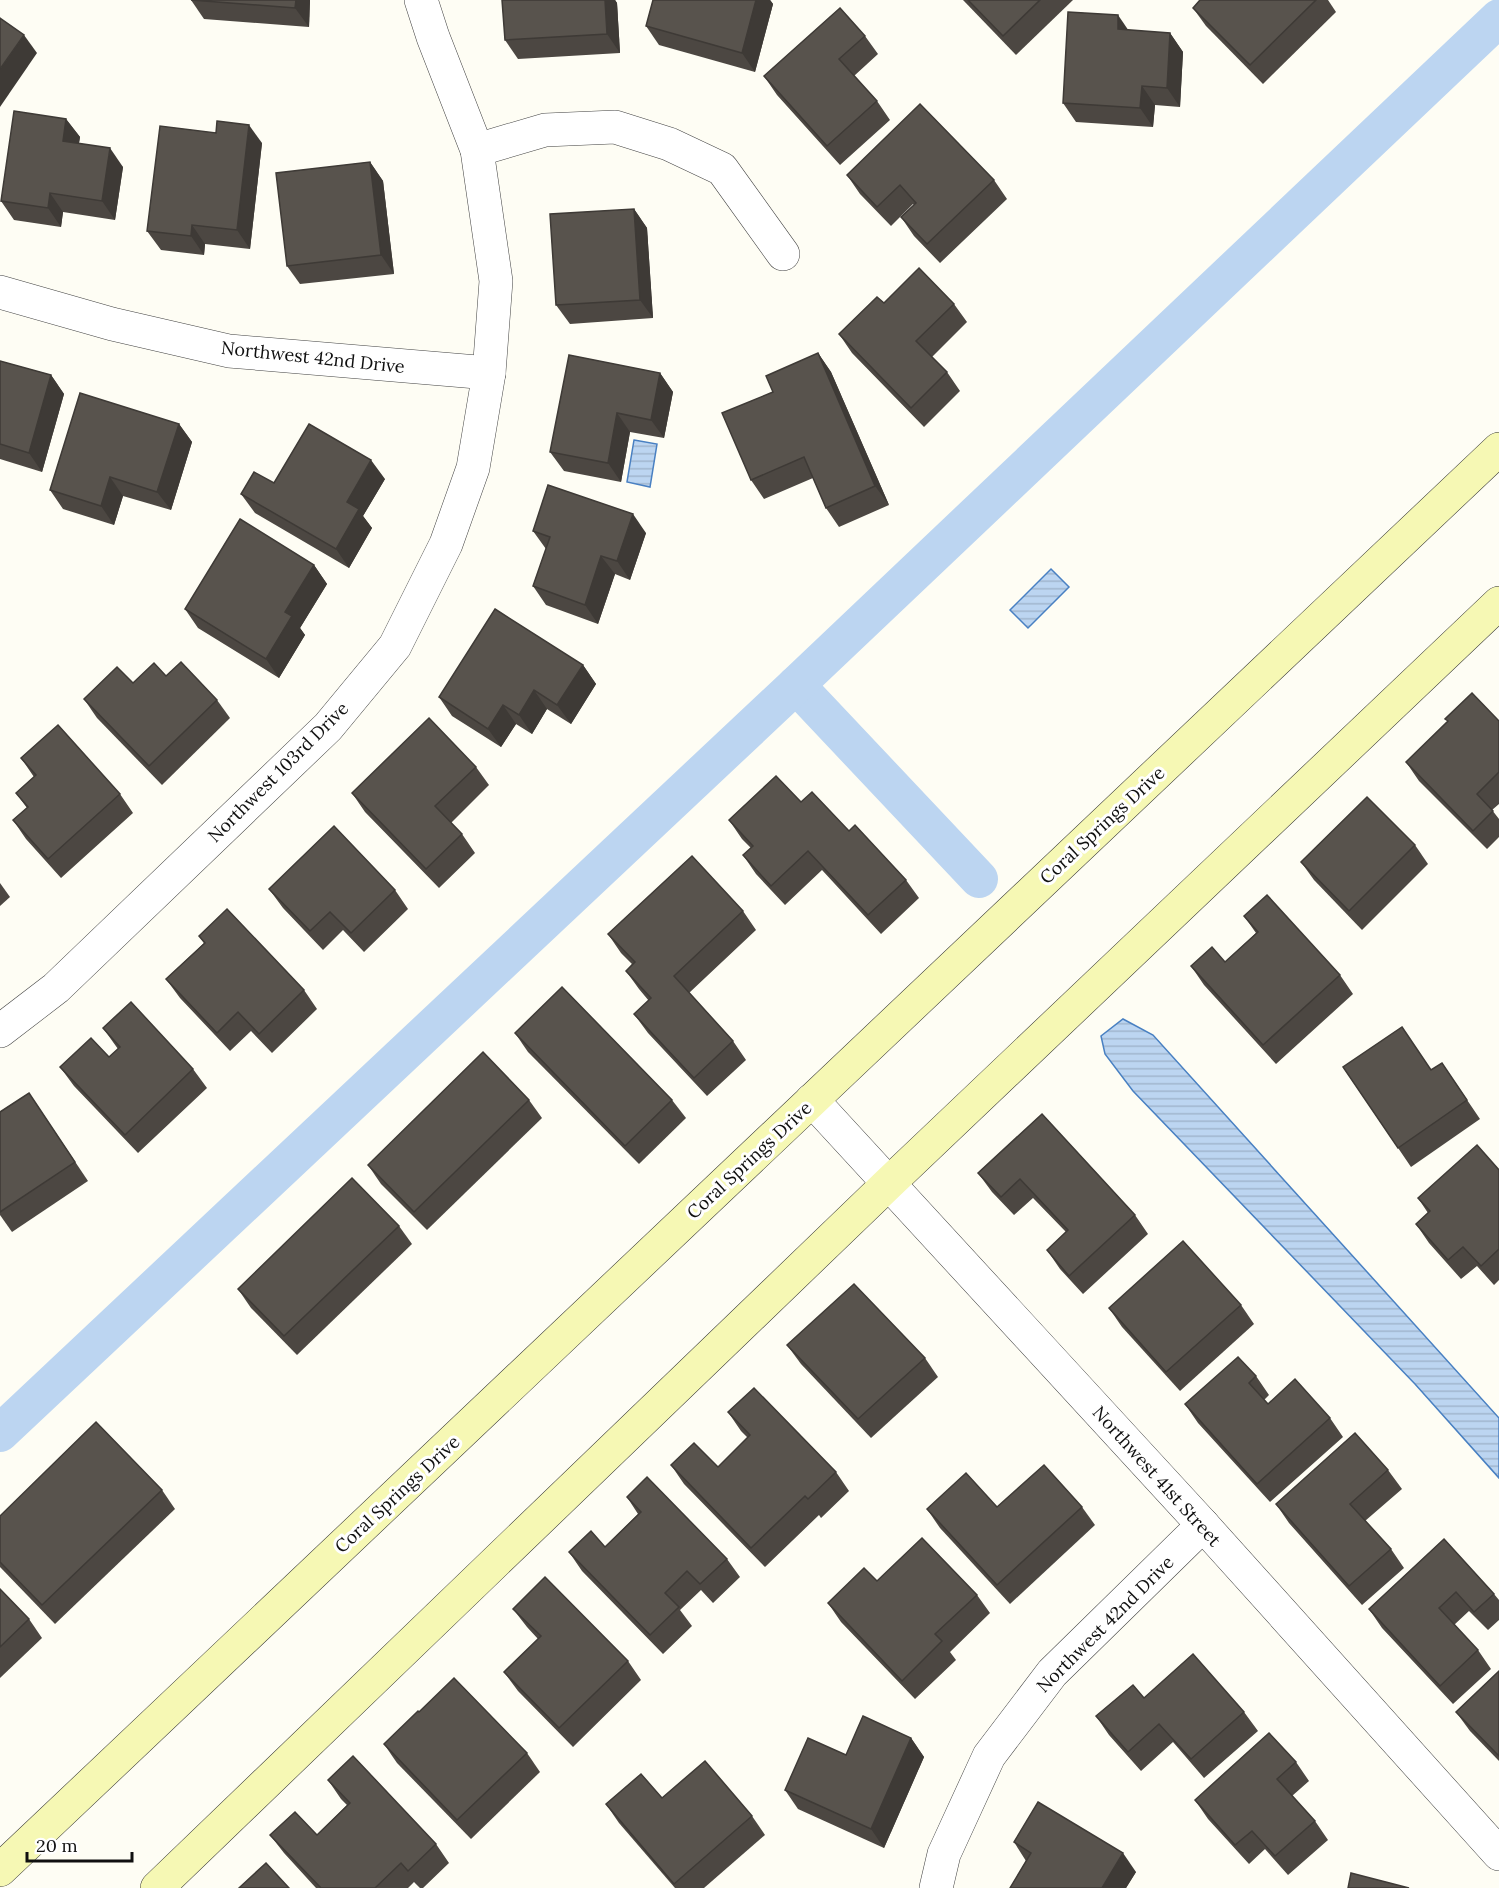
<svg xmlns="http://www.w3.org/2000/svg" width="1499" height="1888" viewBox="0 0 1499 1888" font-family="Lora,serif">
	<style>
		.water { fill: url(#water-rules); stroke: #4980c2; stroke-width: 1.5 }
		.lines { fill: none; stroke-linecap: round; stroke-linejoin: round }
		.canal { stroke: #bcd5f1; stroke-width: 38 }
		.street-casing { stroke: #434343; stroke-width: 34 }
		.secondary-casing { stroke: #323232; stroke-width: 34 }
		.street { stroke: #fff; stroke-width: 33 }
		.secondary { stroke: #f6f8b4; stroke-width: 33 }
		.wall { fill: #4c4742 }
		.shaded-wall { fill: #3e3a36 }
		.building { fill: #58534d; stroke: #3e3a36; stroke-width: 1.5 }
		.labels { text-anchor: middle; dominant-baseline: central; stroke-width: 6; stroke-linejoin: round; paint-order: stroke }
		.street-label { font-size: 18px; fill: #101010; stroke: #fff }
	</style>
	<defs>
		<pattern id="water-rules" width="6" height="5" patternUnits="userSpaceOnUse" patternTransform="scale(1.5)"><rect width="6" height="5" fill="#bcd5f1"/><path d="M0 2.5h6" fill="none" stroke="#a1b6ce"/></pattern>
	</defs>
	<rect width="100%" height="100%" fill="#fefdf4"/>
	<!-- water -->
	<g class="water">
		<polygon points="634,440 657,444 650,487 627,482"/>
		<polygon points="1051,569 1069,587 1028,628 1010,610"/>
		<polygon points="1123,1019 1153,1035 1499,1418 1499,1478 1415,1384 1133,1091 1105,1054 1101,1036"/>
	</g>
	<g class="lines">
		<!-- canal -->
		<g class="canal">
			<polyline points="796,685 979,879"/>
			<polyline points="0,1433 796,685 1499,18"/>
		</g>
		<!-- street casing -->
		<g class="street-casing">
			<g id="street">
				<polyline points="477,150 545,130 615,127 669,144 722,169 783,254"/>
				<polyline points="0,292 112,324 229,351 489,373"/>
				<polyline points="0,1031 56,988 328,727 395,646 446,544 473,468 489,373 496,281 477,150 433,37 421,0"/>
				<polyline points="812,1100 1203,1525 1499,1854"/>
				<polyline points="936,1888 944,1854 989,1756 1052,1673 1203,1525"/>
			</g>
		</g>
		<!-- secondary casing -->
		<g class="secondary-casing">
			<g id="secondary">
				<polyline points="0,1870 1499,449"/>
				<polyline points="157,1888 889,1183 1499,603"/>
			</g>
		</g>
		<!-- street -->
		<use href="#street" class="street"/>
		<!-- secondary -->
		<use href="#secondary" class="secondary"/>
	</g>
	<!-- wall -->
	<g class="wall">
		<polygon points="191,0 310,0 309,27 204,19"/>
		<polygon points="502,0 615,0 617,3 620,53 518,59 505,40"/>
		<polygon points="653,0 770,0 773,4 755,72 659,45 646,26"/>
		<polygon points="963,0 1073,0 1016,55"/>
		<polygon points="1200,0 1328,0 1336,12 1263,84 1206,26 1193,8"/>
		<polygon points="1129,30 1170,33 1183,52 1180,107 1155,105 1153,127 1076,122 1063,103"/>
		<polygon points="865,36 878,54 854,76 877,101 890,120 840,165 777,95 764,76"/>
		<polygon points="66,119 80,137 79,143 123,167 115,220 63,212 61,227 14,220 1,201"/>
		<polygon points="216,133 262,143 250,249 205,244 204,255 161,250 147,231"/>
		<polygon points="370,162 383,181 394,274 300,284 287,266"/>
		<polygon points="847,175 994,180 1007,199 940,263 914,236 901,217 914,205 913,204 891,226 860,194"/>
		<polygon points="634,209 647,228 653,318 570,324 556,305"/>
		<polygon points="884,303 954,304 967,322 932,357 947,372 960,391 924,427 852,353 839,334"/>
		<polygon points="818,353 831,372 889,505 839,527 826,508 813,478 764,499 751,480 773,392"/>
		<polygon points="0,361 51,375 64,394 42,472 0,459"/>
		<polygon points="660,373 673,392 664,438 630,432 621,482 564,471 550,452"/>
		<polygon points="179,424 192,442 171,510 123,496 114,525 63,509 50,490"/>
		<polygon points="385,479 363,516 372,528 349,568 255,513 241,494 274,483"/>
		<polygon points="533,531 646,533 630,580 615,574 598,624 546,605 533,586 546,549"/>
		<polygon points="314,565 327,584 300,628 305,635 279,678 198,628 185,609"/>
		<polygon points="583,665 596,684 571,724 547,709 532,734 516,724 501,747 452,716 439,697"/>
		<polygon points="133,683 217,700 230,718 162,785 97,718 84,699"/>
		<polygon points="1499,721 1499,804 1492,810 1499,819 1499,837 1487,849 1419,781 1406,762"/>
		<polygon points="21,758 120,794 133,813 61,878 26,839 13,820 27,808 16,793 34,777"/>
		<polygon points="476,767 489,785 451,823 462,834 475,853 439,888 365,812 352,793"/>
		<polygon points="801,802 849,831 906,880 919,898 881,934 822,870 785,905 756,874 743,855 751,848 742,839 729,820"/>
		<polygon points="1415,845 1428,864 1362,930 1314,880 1301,862"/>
		<polygon points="0,883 10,897 0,906"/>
		<polygon points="269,889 395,890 408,909 364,952 343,930 323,950 283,908"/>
		<polygon points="743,911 756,930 689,993 733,1041 746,1060 707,1096 648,1033 634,1014 649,1001 639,989 626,971 632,964 621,953 608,934"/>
		<polygon points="1244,916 1340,975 1353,994 1276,1064 1204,985 1191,966 1225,962 1256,933"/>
		<polygon points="199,936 304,990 317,1009 272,1053 251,1031 230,1051 180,998 166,979 204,943"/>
		<polygon points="103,1028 193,1069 207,1088 138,1153 74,1086 60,1067 109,1057 118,1049"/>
		<polygon points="515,1033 672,1100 686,1118 639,1164 528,1052"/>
		<polygon points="1442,1063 1480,1119 1411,1167 1343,1067 1431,1070"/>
		<polygon points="29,1093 88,1181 12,1232 0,1215 0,1112"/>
		<polygon points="529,1100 542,1118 427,1230 381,1184 368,1165"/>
		<polygon points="1042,1114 1135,1215 1148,1234 1083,1294 1060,1269 1047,1250 1066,1232 1033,1198 1014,1215 992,1192 978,1173"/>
		<polygon points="1499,1170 1499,1280 1494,1285 1477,1266 1461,1279 1429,1243 1416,1224 1428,1213 1418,1198"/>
		<polygon points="399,1226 412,1244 297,1355 251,1308 238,1289"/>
		<polygon points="1241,1305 1254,1324 1180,1391 1122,1327 1109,1308"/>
		<polygon points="787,1345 925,1358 938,1377 871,1438 801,1364"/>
		<polygon points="1256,1376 1269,1395 1264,1400 1268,1404 1330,1418 1343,1437 1270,1502 1198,1423 1185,1404"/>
		<polygon points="728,1412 836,1472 849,1491 821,1518 819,1515 765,1567 684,1484 671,1465 718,1467 748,1438 741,1431"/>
		<polygon points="1388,1470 1402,1489 1365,1521 1391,1549 1404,1568 1362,1605 1289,1523 1276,1504"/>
		<polygon points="162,1490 175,1509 55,1624 0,1567 0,1516"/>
		<polygon points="627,1497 727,1559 740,1577 713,1603 701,1590 680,1610 692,1626 663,1654 582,1571 569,1552 605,1547 638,1514"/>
		<polygon points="997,1507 1082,1507 1095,1525 1010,1604 940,1528 927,1509"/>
		<polygon points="1444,1539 1494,1594 1499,1600 1499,1620 1488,1630 1469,1611 1454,1625 1478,1650 1491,1669 1453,1704 1382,1628 1369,1609"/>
		<polygon points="877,1581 977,1595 990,1613 950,1652 956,1660 915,1699 841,1622 828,1603"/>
		<polygon points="0,1589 29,1619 42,1638 0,1678"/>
		<polygon points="513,1609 628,1661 641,1680 573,1747 518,1691 504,1672 538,1639 527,1627"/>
		<polygon points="1499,1671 1499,1761 1470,1731 1456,1712"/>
		<polygon points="1144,1698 1244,1712 1258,1731 1204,1778 1173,1742 1141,1771 1109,1735 1096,1716"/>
		<polygon points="911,1738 924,1757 884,1848 798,1809 785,1790 846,1755"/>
		<polygon points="384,1744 527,1753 540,1772 471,1839 397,1763"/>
		<polygon points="1296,1762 1309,1781 1292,1796 1315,1821 1328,1840 1288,1875 1265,1849 1249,1864 1208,1819 1195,1800"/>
		<polygon points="328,1780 436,1844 449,1863 423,1888 420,1888 414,1882 408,1888 316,1888 284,1853 270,1835 317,1835 347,1805 341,1799"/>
		<polygon points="662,1798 752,1816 765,1835 704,1888 675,1888 619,1823 606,1804"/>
		<polygon points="1014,1842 1136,1872 1126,1888 1010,1888 1026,1861"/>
	</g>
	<!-- shaded-wall -->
	<g class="shaded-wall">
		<polygon points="296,0 310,0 309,27 295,8"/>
		<polygon points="605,0 615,0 617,3 620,53 607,34"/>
		<polygon points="756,0 770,0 773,4 755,72 742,53"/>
		<polygon points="1118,15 1131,34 1118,29"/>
		<polygon points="1170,33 1183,52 1180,107 1167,88"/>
		<polygon points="24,35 37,53 0,107 0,69"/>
		<polygon points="1142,86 1155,105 1153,127 1140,108"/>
		<polygon points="66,119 80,137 76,160 63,141"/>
		<polygon points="249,125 262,143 250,249 237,230"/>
		<polygon points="110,148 123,167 115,220 102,201"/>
		<polygon points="370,162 383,181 394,274 381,255"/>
		<polygon points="50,193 63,212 61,227 48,208"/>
		<polygon points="634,209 647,228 653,318 640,300"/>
		<polygon points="192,225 205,244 204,255 191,236"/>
		<polygon points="818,353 831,372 889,505 875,486"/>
		<polygon points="660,373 673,392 664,438 651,420"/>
		<polygon points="51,375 64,394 42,472 29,453"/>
		<polygon points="617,413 630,432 621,482 608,463"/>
		<polygon points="179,424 192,442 171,510 157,492"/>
		<polygon points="371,460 385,479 363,516 372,528 349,568 336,549 347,502"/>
		<polygon points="110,477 123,496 114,525 101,506"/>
		<polygon points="633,514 646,533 630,580 617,561"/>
		<polygon points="601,556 615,574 598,624 585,605"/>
		<polygon points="314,565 327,584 300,628 305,635 279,678 266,659 285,612"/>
		<polygon points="583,665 596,684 571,724 557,705"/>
		<polygon points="534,690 547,709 532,734 519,715"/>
		<polygon points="503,705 516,724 501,747 488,729"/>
		<polygon points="911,1738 924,1757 884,1848 871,1829"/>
		<polygon points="1123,1853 1136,1872 1126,1888 1102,1888"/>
	</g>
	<!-- building -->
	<g class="building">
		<polygon points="191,0 296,0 295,8"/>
		<polygon points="502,0 605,0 607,34 505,40"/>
		<polygon points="653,0 756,0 742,53 646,26"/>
		<polygon points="968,0 1040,0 1003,36"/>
		<polygon points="1200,0 1316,0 1250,65 1193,8"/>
		<polygon points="840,8 865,36 839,59 877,101 827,146 764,76"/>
		<polygon points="1068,12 1118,15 1118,29 1170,33 1167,88 1142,86 1140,108 1063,103"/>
		<polygon points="0,18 24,35 0,69"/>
		<polygon points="920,104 994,180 927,244 901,217 916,203 900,185 877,207 847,175"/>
		<polygon points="14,111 66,119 63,141 110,148 102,201 50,193 48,208 1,201"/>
		<polygon points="217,121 249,125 237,230 192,225 191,236 147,231 160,126 216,133"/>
		<polygon points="370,162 381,255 287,266 276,173"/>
		<polygon points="634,209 640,300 556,305 550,214"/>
		<polygon points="919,268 954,304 916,341 947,372 911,408 839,334 877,297 884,303"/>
		<polygon points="818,353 875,486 826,508 804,457 751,480 722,413 773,392 766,376"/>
		<polygon points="569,355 660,373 651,420 617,413 608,463 550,452"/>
		<polygon points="0,361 51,375 29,453 0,444"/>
		<polygon points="80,393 179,424 157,492 110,477 101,506 50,490"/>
		<polygon points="309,424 371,460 347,502 359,509 336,549 241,494 254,472 274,483"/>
		<polygon points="548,485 633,514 617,561 601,556 585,605 533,586 550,537 533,531"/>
		<polygon points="240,519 314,565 285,612 292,616 266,659 185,609"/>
		<polygon points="495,609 583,665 557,705 534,690 519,715 503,705 488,729 439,697"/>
		<polygon points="181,662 217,700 149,766 84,699 117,667 133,683 154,663 166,676"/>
		<polygon points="1472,693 1499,721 1499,772 1477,794 1493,811 1473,831 1406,762 1448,721 1445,719"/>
		<polygon points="429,718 476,767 435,806 462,834 426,869 352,793"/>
		<polygon points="58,725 120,794 48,859 13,820 28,807 16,793 36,775 21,758"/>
		<polygon points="776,776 801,802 812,792 849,831 855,825 906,880 868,915 808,851 771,886 743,855 753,846 729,820"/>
		<polygon points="1367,797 1415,845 1349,911 1301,862"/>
		<polygon points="334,826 395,890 351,933 330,912 310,931 269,889"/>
		<polygon points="692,856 743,911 674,976 733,1041 694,1078 634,1014 651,998 626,971 635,962 608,934"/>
		<polygon points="1267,895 1340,975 1263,1045 1191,966 1212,947 1225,962 1258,932 1244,916"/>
		<polygon points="227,909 304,990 259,1034 238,1012 217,1033 166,979 205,943 199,936"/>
		<polygon points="562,987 672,1100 625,1146 515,1033"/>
		<polygon points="131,1002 193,1069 125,1135 60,1067 91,1038 109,1057 120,1047 103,1028"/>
		<polygon points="1402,1027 1431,1070 1442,1063 1467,1100 1398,1148 1343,1067"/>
		<polygon points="483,1052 529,1100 414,1212 368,1165"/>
		<polygon points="29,1093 75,1162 0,1212 0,1112"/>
		<polygon points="1042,1114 1135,1215 1069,1276 1047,1250 1068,1230 1020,1179 1001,1197 978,1173"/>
		<polygon points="1477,1145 1499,1170 1499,1249 1481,1266 1463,1247 1448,1260 1416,1224 1430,1211 1418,1198"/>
		<polygon points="352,1178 399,1226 284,1336 238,1289"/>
		<polygon points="1183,1241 1241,1305 1166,1372 1109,1308"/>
		<polygon points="854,1284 925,1358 858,1419 787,1345"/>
		<polygon points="1238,1357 1256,1376 1249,1383 1268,1404 1295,1379 1330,1418 1257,1484 1185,1404"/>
		<polygon points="754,1388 836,1472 808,1499 805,1496 751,1548 671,1465 694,1443 718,1467 750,1435 728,1412"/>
		<polygon points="96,1422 162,1490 42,1605 0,1562 0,1516"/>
		<polygon points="1355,1433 1388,1470 1350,1504 1391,1549 1349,1586 1276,1504"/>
		<polygon points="1044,1465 1082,1507 997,1585 927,1509 966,1473 997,1507"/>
		<polygon points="647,1477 727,1559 700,1584 687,1571 665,1593 679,1607 650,1635 569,1552 591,1531 605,1547 641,1512 627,1497"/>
		<polygon points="922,1538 977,1595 935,1634 942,1641 902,1681 828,1603 864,1568 877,1581"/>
		<polygon points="1444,1539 1494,1594 1474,1612 1456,1592 1439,1608 1478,1650 1440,1686 1369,1609"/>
		<polygon points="545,1577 628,1661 559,1728 504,1672 541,1636 513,1609"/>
		<polygon points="0,1589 29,1619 0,1647"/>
		<polygon points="1193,1654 1244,1712 1191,1759 1159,1724 1128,1752 1096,1716 1133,1685 1144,1698"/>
		<polygon points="1499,1671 1499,1756 1456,1712"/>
		<polygon points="454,1678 527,1753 457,1820 384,1744 418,1711 419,1712"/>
		<polygon points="863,1716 911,1738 871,1829 785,1790 808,1738 846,1755"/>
		<polygon points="1269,1733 1296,1762 1277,1779 1315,1821 1275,1856 1252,1831 1235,1845 1195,1800"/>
		<polygon points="353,1756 436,1844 408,1871 401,1863 375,1888 321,1888 270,1835 295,1812 317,1835 350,1803 328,1780"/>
		<polygon points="705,1761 752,1816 674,1884 606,1804 641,1774 662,1798"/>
		<polygon points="1038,1802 1123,1853 1102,1888 1010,1888 1031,1853 1014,1842"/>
		<polygon points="266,1863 289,1888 239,1888"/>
		<polygon points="1351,1873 1409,1888 1348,1888"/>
	</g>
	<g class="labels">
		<!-- street labels -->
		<g class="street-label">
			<text transform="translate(313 357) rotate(6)">Northwest 42nd Drive</text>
			<text transform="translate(278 772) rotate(-45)">Northwest 103rd Drive</text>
			<text transform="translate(1102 825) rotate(-43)">Coral Springs Drive</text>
			<text transform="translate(749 1160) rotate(-43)">Coral Springs Drive</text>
			<text transform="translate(1157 1476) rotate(48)">Northwest 41st Street</text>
			<text transform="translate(397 1494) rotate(-43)">Coral Springs Drive</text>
			<text transform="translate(1105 1624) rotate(-45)">Northwest 42nd Drive</text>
		</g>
	</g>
	<!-- scale -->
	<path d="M27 1852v9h105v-9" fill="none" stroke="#101010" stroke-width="3"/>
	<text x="36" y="1852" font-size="18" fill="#101010" stroke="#ffffff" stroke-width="4.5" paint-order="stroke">20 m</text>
</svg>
